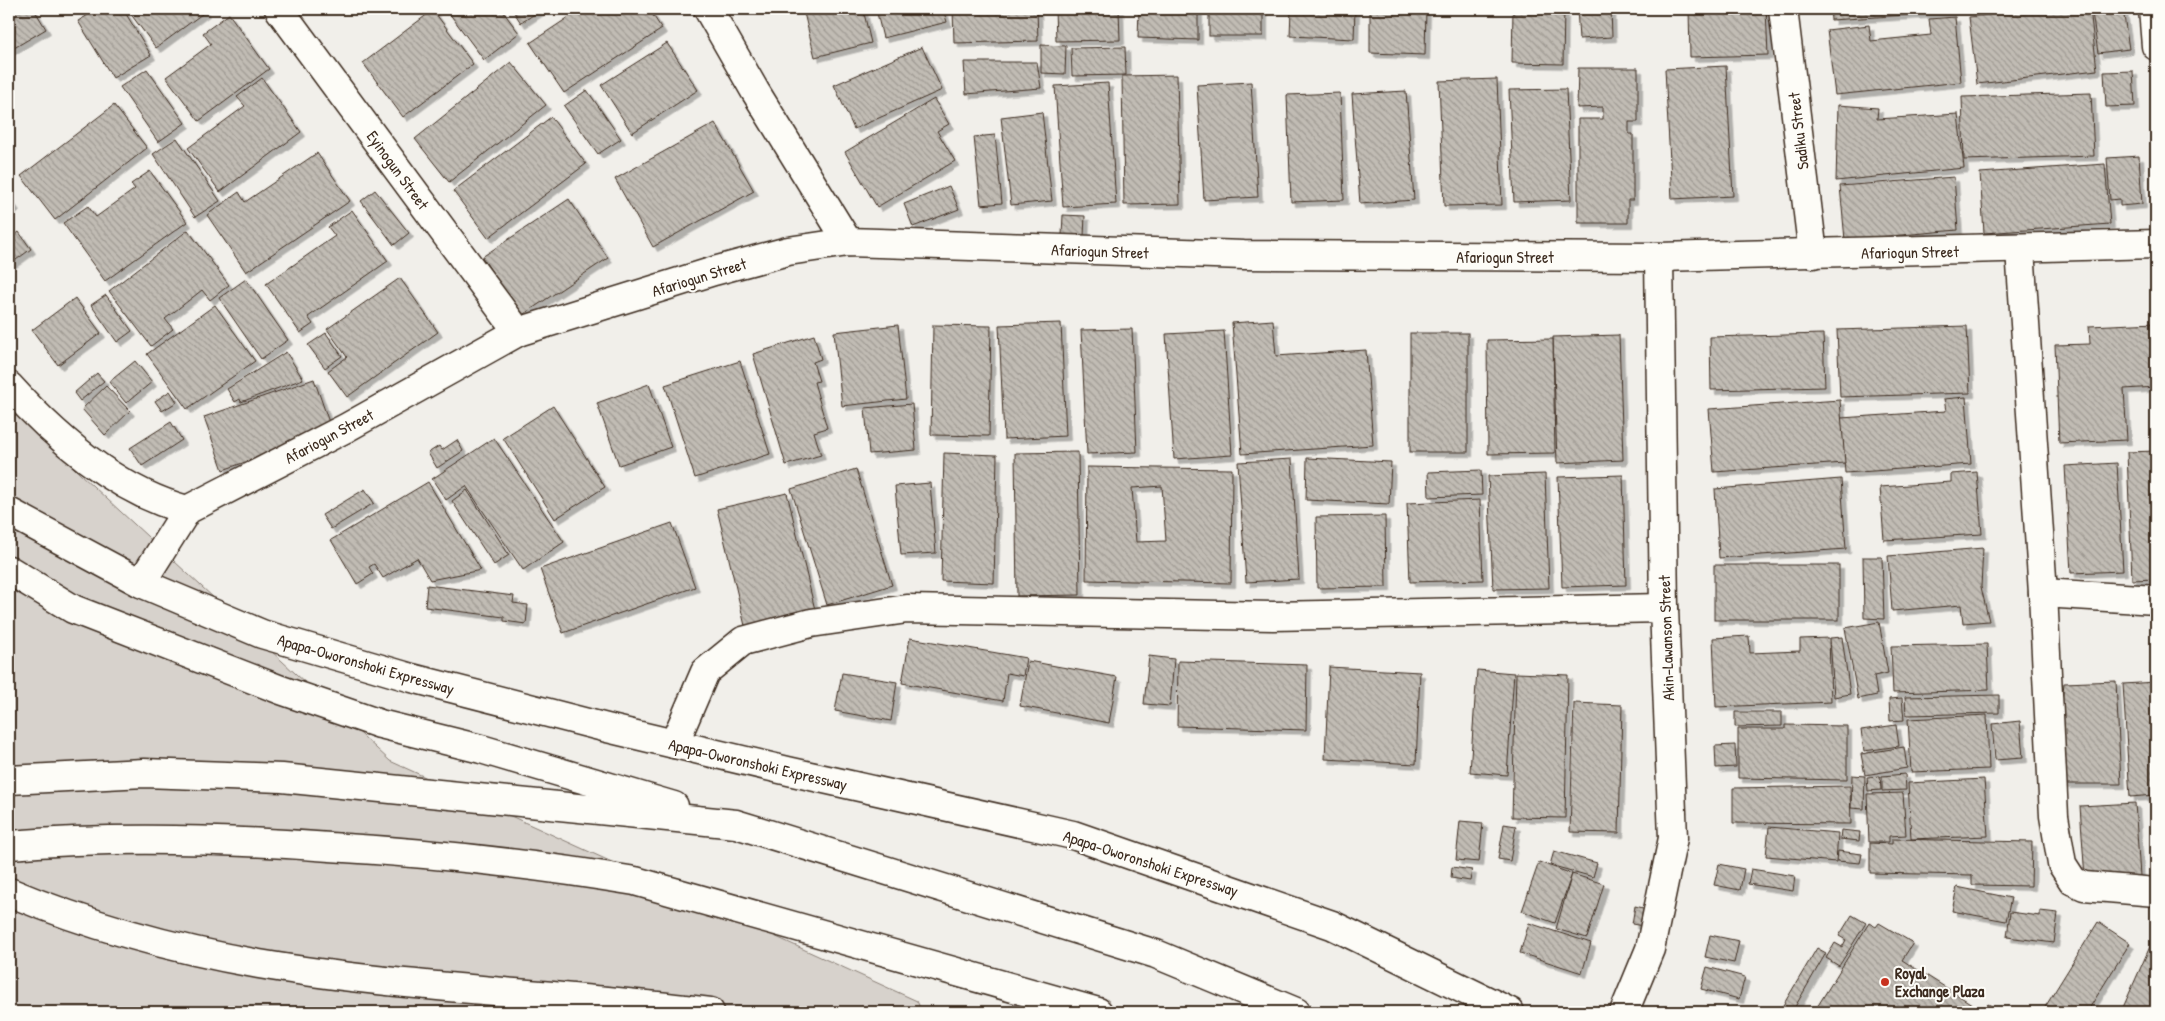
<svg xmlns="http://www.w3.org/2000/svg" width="2165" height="1021" viewBox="0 0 2165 1021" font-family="'Patrick Hand',sans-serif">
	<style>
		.green { fill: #d7d2cc; stroke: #897e75 }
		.building { fill: url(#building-back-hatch); stroke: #3b2a1e; fill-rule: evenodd; filter: url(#shadow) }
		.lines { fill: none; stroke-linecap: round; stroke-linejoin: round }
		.minor-casing { stroke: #3b2a1e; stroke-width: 31 }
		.major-casing { stroke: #3b2a1e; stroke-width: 31 }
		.highway-casing { stroke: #3b2a1e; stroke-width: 31 }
		.minor { stroke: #fdfcf7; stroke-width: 28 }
		.major { stroke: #fdfcf7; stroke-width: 28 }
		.highway { stroke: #fdfcf7; stroke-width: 28 }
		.poi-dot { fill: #c8321e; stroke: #fdfcf7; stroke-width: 2 }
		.labels { text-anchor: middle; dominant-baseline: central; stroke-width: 4; stroke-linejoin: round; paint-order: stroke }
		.street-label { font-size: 16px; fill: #3b2a1e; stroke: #fdfcf7 }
		.poi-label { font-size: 16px; font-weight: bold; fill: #3b2a1e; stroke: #fdfcf7; text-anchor: start }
	</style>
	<defs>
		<pattern id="building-back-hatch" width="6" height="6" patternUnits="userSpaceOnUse" patternTransform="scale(1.25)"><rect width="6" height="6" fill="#c1bcb4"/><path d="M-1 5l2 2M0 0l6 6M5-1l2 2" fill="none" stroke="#9e9992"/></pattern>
		<filter id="shadow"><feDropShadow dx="4.5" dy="4.5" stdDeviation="0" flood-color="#0004"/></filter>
	</defs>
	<rect width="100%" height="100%" fill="#f1efea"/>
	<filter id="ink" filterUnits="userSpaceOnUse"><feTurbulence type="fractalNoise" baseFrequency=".02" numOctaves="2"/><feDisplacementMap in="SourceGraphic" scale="10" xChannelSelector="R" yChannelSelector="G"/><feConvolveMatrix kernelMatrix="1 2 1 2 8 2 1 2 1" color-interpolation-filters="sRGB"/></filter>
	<g filter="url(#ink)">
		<!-- green -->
		<polygon class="green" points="9,403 80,474 390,761 917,1001 922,1012 9,1012"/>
		<!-- building -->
		<g class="building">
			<polygon points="9,9 34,9 46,29 9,51"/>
			<polygon points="98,9 123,9 151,55 113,78 78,21"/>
			<polygon points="127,9 204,9 206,11 156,48"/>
			<polygon points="446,9 501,9 519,33 484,60"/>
			<polygon points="512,9 542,9 521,23"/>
			<polygon points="581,9 649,9 662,29 564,93 530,43"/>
			<polygon points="803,9 863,9 871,43 815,57"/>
			<polygon points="876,9 943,9 947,22 883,38"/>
			<polygon points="953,9 1037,9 1038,41 954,43"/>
			<polygon points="1055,9 1119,9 1120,40 1056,41"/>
			<polygon points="1139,9 1198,9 1198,40 1138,38"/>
			<rect x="1209" y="9" width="54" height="27"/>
			<polygon points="1291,9 1355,9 1354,39 1290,36"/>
			<polygon points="1370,9 1426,9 1425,55 1370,53"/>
			<polygon points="1513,9 1564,9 1563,64 1512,63"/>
			<polygon points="1577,9 1611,9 1612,37 1579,39"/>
			<polygon points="1689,9 1766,9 1768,55 1690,57"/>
			<polygon points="1830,9 1950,9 1951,12 1831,20"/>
			<polygon points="2045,9 2090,9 2097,70 1977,84 1969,17"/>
			<polygon points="2123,9 2129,49 2098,53 2092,12"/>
			<polygon points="433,10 473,64 403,117 363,63"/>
			<polygon points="229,14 269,69 199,121 166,77 211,44 203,33"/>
			<polygon points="1955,17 1961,82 1835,95 1827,30 1869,25 1871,41 1931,35 1929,19"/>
			<polygon points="667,43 698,90 632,133 601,85"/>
			<polygon points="1041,45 1066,46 1065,74 1041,73"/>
			<polygon points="922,47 942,90 854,129 834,85"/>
			<polygon points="1125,47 1126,75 1072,76 1071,48"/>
			<polygon points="511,62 546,105 449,182 415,139"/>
			<polygon points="964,62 1037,62 1041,88 966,94"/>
			<polygon points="1726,66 1733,196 1672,199 1665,69"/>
			<polygon points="1578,68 1638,68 1638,122 1629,122 1629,134 1633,134 1633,200 1628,200 1628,223 1578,223 1578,119 1603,119 1603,107 1577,108"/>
			<polygon points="147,69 185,123 158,142 120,87"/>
			<polygon points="2133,71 2135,106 2106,107 2104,72"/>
			<polygon points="1177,75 1180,204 1124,205 1122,76"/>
			<polygon points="262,78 301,132 220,192 188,148 245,106 237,97"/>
			<polygon points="1497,79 1502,205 1444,206 1439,81"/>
			<polygon points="1251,82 1258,197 1204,200 1197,85"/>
			<polygon points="1108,83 1116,204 1063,207 1055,86"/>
			<polygon points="1566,89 1571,200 1514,202 1509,90"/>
			<polygon points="587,90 621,139 598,154 564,106"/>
			<polygon points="1406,91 1414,200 1360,204 1352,94"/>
			<polygon points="1340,93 1344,200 1291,202 1287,95"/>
			<polygon points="2091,93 2094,156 1964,160 1962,97"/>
			<polygon points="934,99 949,124 937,131 955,161 877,207 845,152"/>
			<polygon points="114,105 147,148 55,220 21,176"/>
			<polygon points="1838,105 1878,108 1877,119 1958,114 1964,168 1836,181"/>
			<polygon points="1042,112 1052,201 1011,205 1001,117"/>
			<polygon points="551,117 586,164 488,238 453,191"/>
			<polygon points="715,123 754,191 653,247 615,179"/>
			<polygon points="995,135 1002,203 981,205 974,137"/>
			<polygon points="177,138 220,201 195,217 153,154"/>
			<polygon points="317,153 350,201 246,272 207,215 239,192 245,202"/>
			<polygon points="2139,156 2142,204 2120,206 2120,199 2110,200 2107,158"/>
			<polygon points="2105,164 2110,224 1984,233 1980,173"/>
			<polygon points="150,171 187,222 105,281 63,223 88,206 96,217 135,189 131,184"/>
			<polygon points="1954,177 1958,230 1845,240 1840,186"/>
			<polygon points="949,186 959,209 913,227 904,204"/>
			<polygon points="375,190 409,233 394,245 361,201"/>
			<polygon points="9,198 15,206 9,211"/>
			<polygon points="569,199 608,258 521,316 482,257"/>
			<polygon points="352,210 388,261 308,317 313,324 300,333 266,284 335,236 328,227"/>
			<polygon points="1063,215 1085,216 1084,236 1062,235"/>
			<polygon points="188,230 229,285 210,300 202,290 165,319 173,329 151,346 109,291"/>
			<polygon points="19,232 31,249 9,265 9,239"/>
			<polygon points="400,278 438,332 347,397 328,371 347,357 327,329"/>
			<polygon points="246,279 288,340 261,359 219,298"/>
			<polygon points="106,295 132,331 117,342 91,305"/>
			<polygon points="75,298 101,333 58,365 32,330"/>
			<polygon points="215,305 255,361 187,409 147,354"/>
			<polygon points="1273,320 1276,356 1366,350 1373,445 1242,454 1232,323"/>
			<polygon points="1061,323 1066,436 1004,439 999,325"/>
			<polygon points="2156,323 2156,387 2124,389 2127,440 2059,443 2055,345 2090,344 2089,326"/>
			<polygon points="898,325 906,399 842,406 834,332"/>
			<polygon points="933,325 991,326 989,436 931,435"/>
			<polygon points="1967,326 1970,393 1840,397 1837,330"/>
			<polygon points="1132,329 1137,452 1087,454 1081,330"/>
			<polygon points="1224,331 1232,455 1174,459 1166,334"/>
			<polygon points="326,333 342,356 325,368 308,345"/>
			<rect x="1410" y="333" width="58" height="119"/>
			<polygon points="1823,334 1825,387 1711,390 1710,337"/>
			<polygon points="814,335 821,359 813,362 819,381 814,382 827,428 814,432 821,455 786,465 753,354"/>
			<polygon points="1619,335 1623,460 1557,463 1553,337"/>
			<polygon points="1553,339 1555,453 1488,454 1487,340"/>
			<polygon points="286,352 303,379 241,402 240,399 235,402 227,389"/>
			<polygon points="135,361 152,382 126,403 109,382"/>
			<polygon points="740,361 770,454 695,478 665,385"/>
			<polygon points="97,373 104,381 80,401 74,393"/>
			<polygon points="314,379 332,431 223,470 204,417"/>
			<polygon points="649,384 671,447 619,465 597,403"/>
			<polygon points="106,386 130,411 105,435 82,409"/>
			<polygon points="170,391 177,402 162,411 155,401"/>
			<polygon points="1966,397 1971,464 1845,473 1841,418 1946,411 1944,399"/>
			<polygon points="1840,400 1845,463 1714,472 1709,409"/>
			<polygon points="912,404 916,450 869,454 865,408"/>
			<polygon points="553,406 605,487 555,519 503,438"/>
			<polygon points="171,422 182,440 142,466 130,448"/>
			<polygon points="494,438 564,542 523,570 466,486 446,500 432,479"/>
			<polygon points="457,440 463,451 437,468 428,453 439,446 442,450"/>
			<polygon points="2156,451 2156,579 2132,580 2127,452"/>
			<polygon points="1078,452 1080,595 1017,596 1015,453"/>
			<polygon points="944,453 997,455 994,583 941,581"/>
			<polygon points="1307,458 1391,462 1389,504 1306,500"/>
			<polygon points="1292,459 1299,579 1246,582 1238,462"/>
			<polygon points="2117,463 2123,571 2071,573 2065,466"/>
			<path d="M1087,467l145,2 -1,114 -145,-3zM1162,486l4,55 -30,1 -4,-54z"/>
			<polygon points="856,469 892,585 827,605 791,489"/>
			<polygon points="1481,470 1482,495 1429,497 1428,472"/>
			<polygon points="1977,472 1982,534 1884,540 1880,487 1951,482 1951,474"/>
			<polygon points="1545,474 1549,588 1493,589 1488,476"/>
			<polygon points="1623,475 1626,585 1562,587 1558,477"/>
			<polygon points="1841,479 1846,549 1719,558 1715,489"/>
			<polygon points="428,482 481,570 430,580 417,558 383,578 374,564 369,567 373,574 357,584 331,540"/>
			<polygon points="930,483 936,553 901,555 895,486"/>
			<polygon points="365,489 374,503 331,529 322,515"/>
			<polygon points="467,490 509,555 494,565 452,501"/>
			<polygon points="787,493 816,614 746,630 717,509"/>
			<polygon points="1480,500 1483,580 1410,582 1407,503"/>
			<polygon points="1385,516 1386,587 1317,588 1316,517"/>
			<polygon points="672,523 695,587 563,633 540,569"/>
			<polygon points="1983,548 1981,587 1989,621 1963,623 1961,605 1892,611 1888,556"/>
			<polygon points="1863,557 1882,557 1884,619 1864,618"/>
			<rect x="1714" y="565" width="125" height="55"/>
			<polygon points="427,585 514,596 513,603 528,605 526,624 504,621 504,617 425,607"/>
			<polygon points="1879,622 1888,673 1874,676 1877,695 1858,699 1845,628"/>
			<polygon points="1749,636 1750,653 1800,651 1800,639 1829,638 1831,702 1716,707 1713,638"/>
			<polygon points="1842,637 1850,694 1834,697 1830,638"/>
			<polygon points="910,638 1026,658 1023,676 1007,673 1003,701 902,683"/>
			<polygon points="1987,644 1989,690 1893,693 1891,646"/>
			<polygon points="1149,656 1174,659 1170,706 1144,704"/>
			<polygon points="1028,661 1117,677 1109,723 1020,706"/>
			<polygon points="1178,661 1307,665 1306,730 1177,726"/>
			<polygon points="1329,667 1420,672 1416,764 1325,759"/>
			<polygon points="1477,670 1514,673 1507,775 1470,772"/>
			<polygon points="842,673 897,682 891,721 835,711"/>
			<polygon points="1516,673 1568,675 1565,818 1512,817"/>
			<polygon points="2116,681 2121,784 2053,784 2064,683"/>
			<polygon points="2156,682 2156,795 2130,797 2123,684"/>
			<polygon points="1999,695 1999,713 1906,715 1905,697"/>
			<polygon points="1902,698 1904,720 1890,721 1889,699"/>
			<polygon points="1574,703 1622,705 1619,833 1570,832"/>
			<polygon points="1735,712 1782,712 1782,726 1735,727"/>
			<polygon points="1987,715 1989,769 1911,772 1908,719"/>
			<polygon points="2020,721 2023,758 1995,760 1992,724"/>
			<polygon points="1785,725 1847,726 1847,780 1738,778 1738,729 1785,729"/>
			<polygon points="1896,725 1899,746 1864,751 1861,730"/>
			<polygon points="1735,745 1736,767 1716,768 1715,746"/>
			<polygon points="1904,747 1907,768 1865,775 1861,754"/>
			<polygon points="1905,774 1906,790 1882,791 1882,776"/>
			<polygon points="1852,775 1865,776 1864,809 1851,808"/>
			<polygon points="1880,776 1881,790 1868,791 1867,777"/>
			<polygon points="1984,779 1988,836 1911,839 1908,783"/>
			<polygon points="1850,786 1851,824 1733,823 1733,788"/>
			<polygon points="1903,793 1906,835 1889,836 1889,842 1869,842 1867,794"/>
			<polygon points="2135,803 2140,876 2085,879 2080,806"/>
			<polygon points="1460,821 1483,823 1479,862 1456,860"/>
			<polygon points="1504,824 1516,826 1510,861 1498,859"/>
			<polygon points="1769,827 1838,833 1836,862 1766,856"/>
			<polygon points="1841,830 1860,832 1859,841 1840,839"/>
			<polygon points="1892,839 2032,842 2031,886 1972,885 1972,875 1870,873 1870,843 1892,844"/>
			<polygon points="1554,851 1597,863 1593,877 1550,865"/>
			<polygon points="1838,851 1862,854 1860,863 1837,861"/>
			<polygon points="1539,862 1572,874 1555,923 1522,911"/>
			<polygon points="1719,864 1744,869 1740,890 1714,885"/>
			<polygon points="1452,867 1472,870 1470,881 1451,878"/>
			<polygon points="1751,869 1795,876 1793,891 1748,884"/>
			<polygon points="1572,874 1604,884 1587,938 1556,929"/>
			<polygon points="1957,887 2011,898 2006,921 1952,911"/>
			<polygon points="1635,906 1651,910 1648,927 1632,924"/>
			<polygon points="2040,911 2058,913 2054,943 2007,937 2010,912 2040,916"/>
			<polygon points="1852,915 1866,923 1839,966 1826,958 1835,943 1842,947 1846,940 1839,936"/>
			<polygon points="2098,922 2130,943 2087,1012 2042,1012"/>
			<polygon points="1529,923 1591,943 1582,973 1520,953"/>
			<polygon points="1869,923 1876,927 1879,923 1913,943 1902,960 1983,1011 1988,1004 2002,1012 1814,1012"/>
			<polygon points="2156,933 2156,1012 2121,1012"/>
			<polygon points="1710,935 1739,941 1734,963 1705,957"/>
			<polygon points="1817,948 1826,953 1792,1012 1779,1012"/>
			<polygon points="1707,967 1745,977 1739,999 1701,989"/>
		</g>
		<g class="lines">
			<!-- minor casing -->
			<g class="minor-casing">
				<g id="minor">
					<polyline points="279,9 518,332"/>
					<polyline points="708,9 755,91 848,242"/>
					<polyline points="1783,9 1813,254"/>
					<polyline points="2153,9 2156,46"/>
					<polyline points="2020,249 2043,593 2054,816 2062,864 2073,881 2084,886 2156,892"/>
					<path d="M9,386c47,52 109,106 178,124"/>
					<polyline points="141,583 187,510 346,428 518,332 714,271 788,251 848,242 1244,255 1659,257 2156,244"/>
					<polyline points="2043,593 2156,600"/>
					<polyline points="674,744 705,672 743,641 811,623 907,609 1273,616 1664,608"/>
					<polyline points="1624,1012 1650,949 1673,838 1664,608 1659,257"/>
				</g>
			</g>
			<!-- major casing -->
			<g class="major-casing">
				<polyline id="major" points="9,512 141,583 262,634 412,678 607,728 788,771 1073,835 1332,925 1510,1012"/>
			</g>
			<!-- highway casing -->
			<g class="highway-casing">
				<g id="highway">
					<polyline points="9,570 73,609 281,690 380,724 481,749 674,806"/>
					<polyline points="9,780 144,773 282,778 736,824 1156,954 1296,1012"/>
					<path d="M9,845c107,-9 214,-6 321,2 102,6 204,17 305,34l463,131"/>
					<path d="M9,892c79,33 165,57 250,72 149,25 301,29 451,48"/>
				</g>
			</g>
			<!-- minor -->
			<use href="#minor" class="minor"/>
			<!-- major -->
			<use href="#major" class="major"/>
			<!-- highway -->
			<use href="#highway" class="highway"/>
		</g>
	</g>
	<!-- markers -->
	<circle class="poi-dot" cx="1885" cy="982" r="5"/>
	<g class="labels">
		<!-- street labels -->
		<g class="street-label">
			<text transform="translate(1798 131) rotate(-97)">Sadiku Street</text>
			<text transform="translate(398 170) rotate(54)">Eyinogun Street</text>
			<text transform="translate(1100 251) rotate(2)">Afariogun Street</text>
			<text transform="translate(1910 252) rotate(-1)">Afariogun Street</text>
			<text x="1505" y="257">Afariogun Street</text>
			<text transform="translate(699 277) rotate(-17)">Afariogun Street</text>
			<text transform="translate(329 436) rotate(-28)">Afariogun Street</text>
			<text transform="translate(1666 638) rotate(-92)">Akin-Lawanson Street</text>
			<text transform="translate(366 664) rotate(16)">Apapa-Oworonshoki Expressway</text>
			<text transform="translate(758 764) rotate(13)">Apapa-Oworonshoki Expressway</text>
			<text transform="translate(1151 863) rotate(18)">Apapa-Oworonshoki Expressway</text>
		</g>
		<!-- poi labels -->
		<g class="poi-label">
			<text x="1895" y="973">Royal<tspan x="1895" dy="18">Exchange Plaza</tspan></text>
		</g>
	</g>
	<!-- margin -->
	<rect width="2165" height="1021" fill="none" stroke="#fdfcf7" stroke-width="30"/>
	<rect x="15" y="15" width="2135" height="991" fill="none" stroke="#3b2a1e" stroke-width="2" filter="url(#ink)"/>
</svg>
